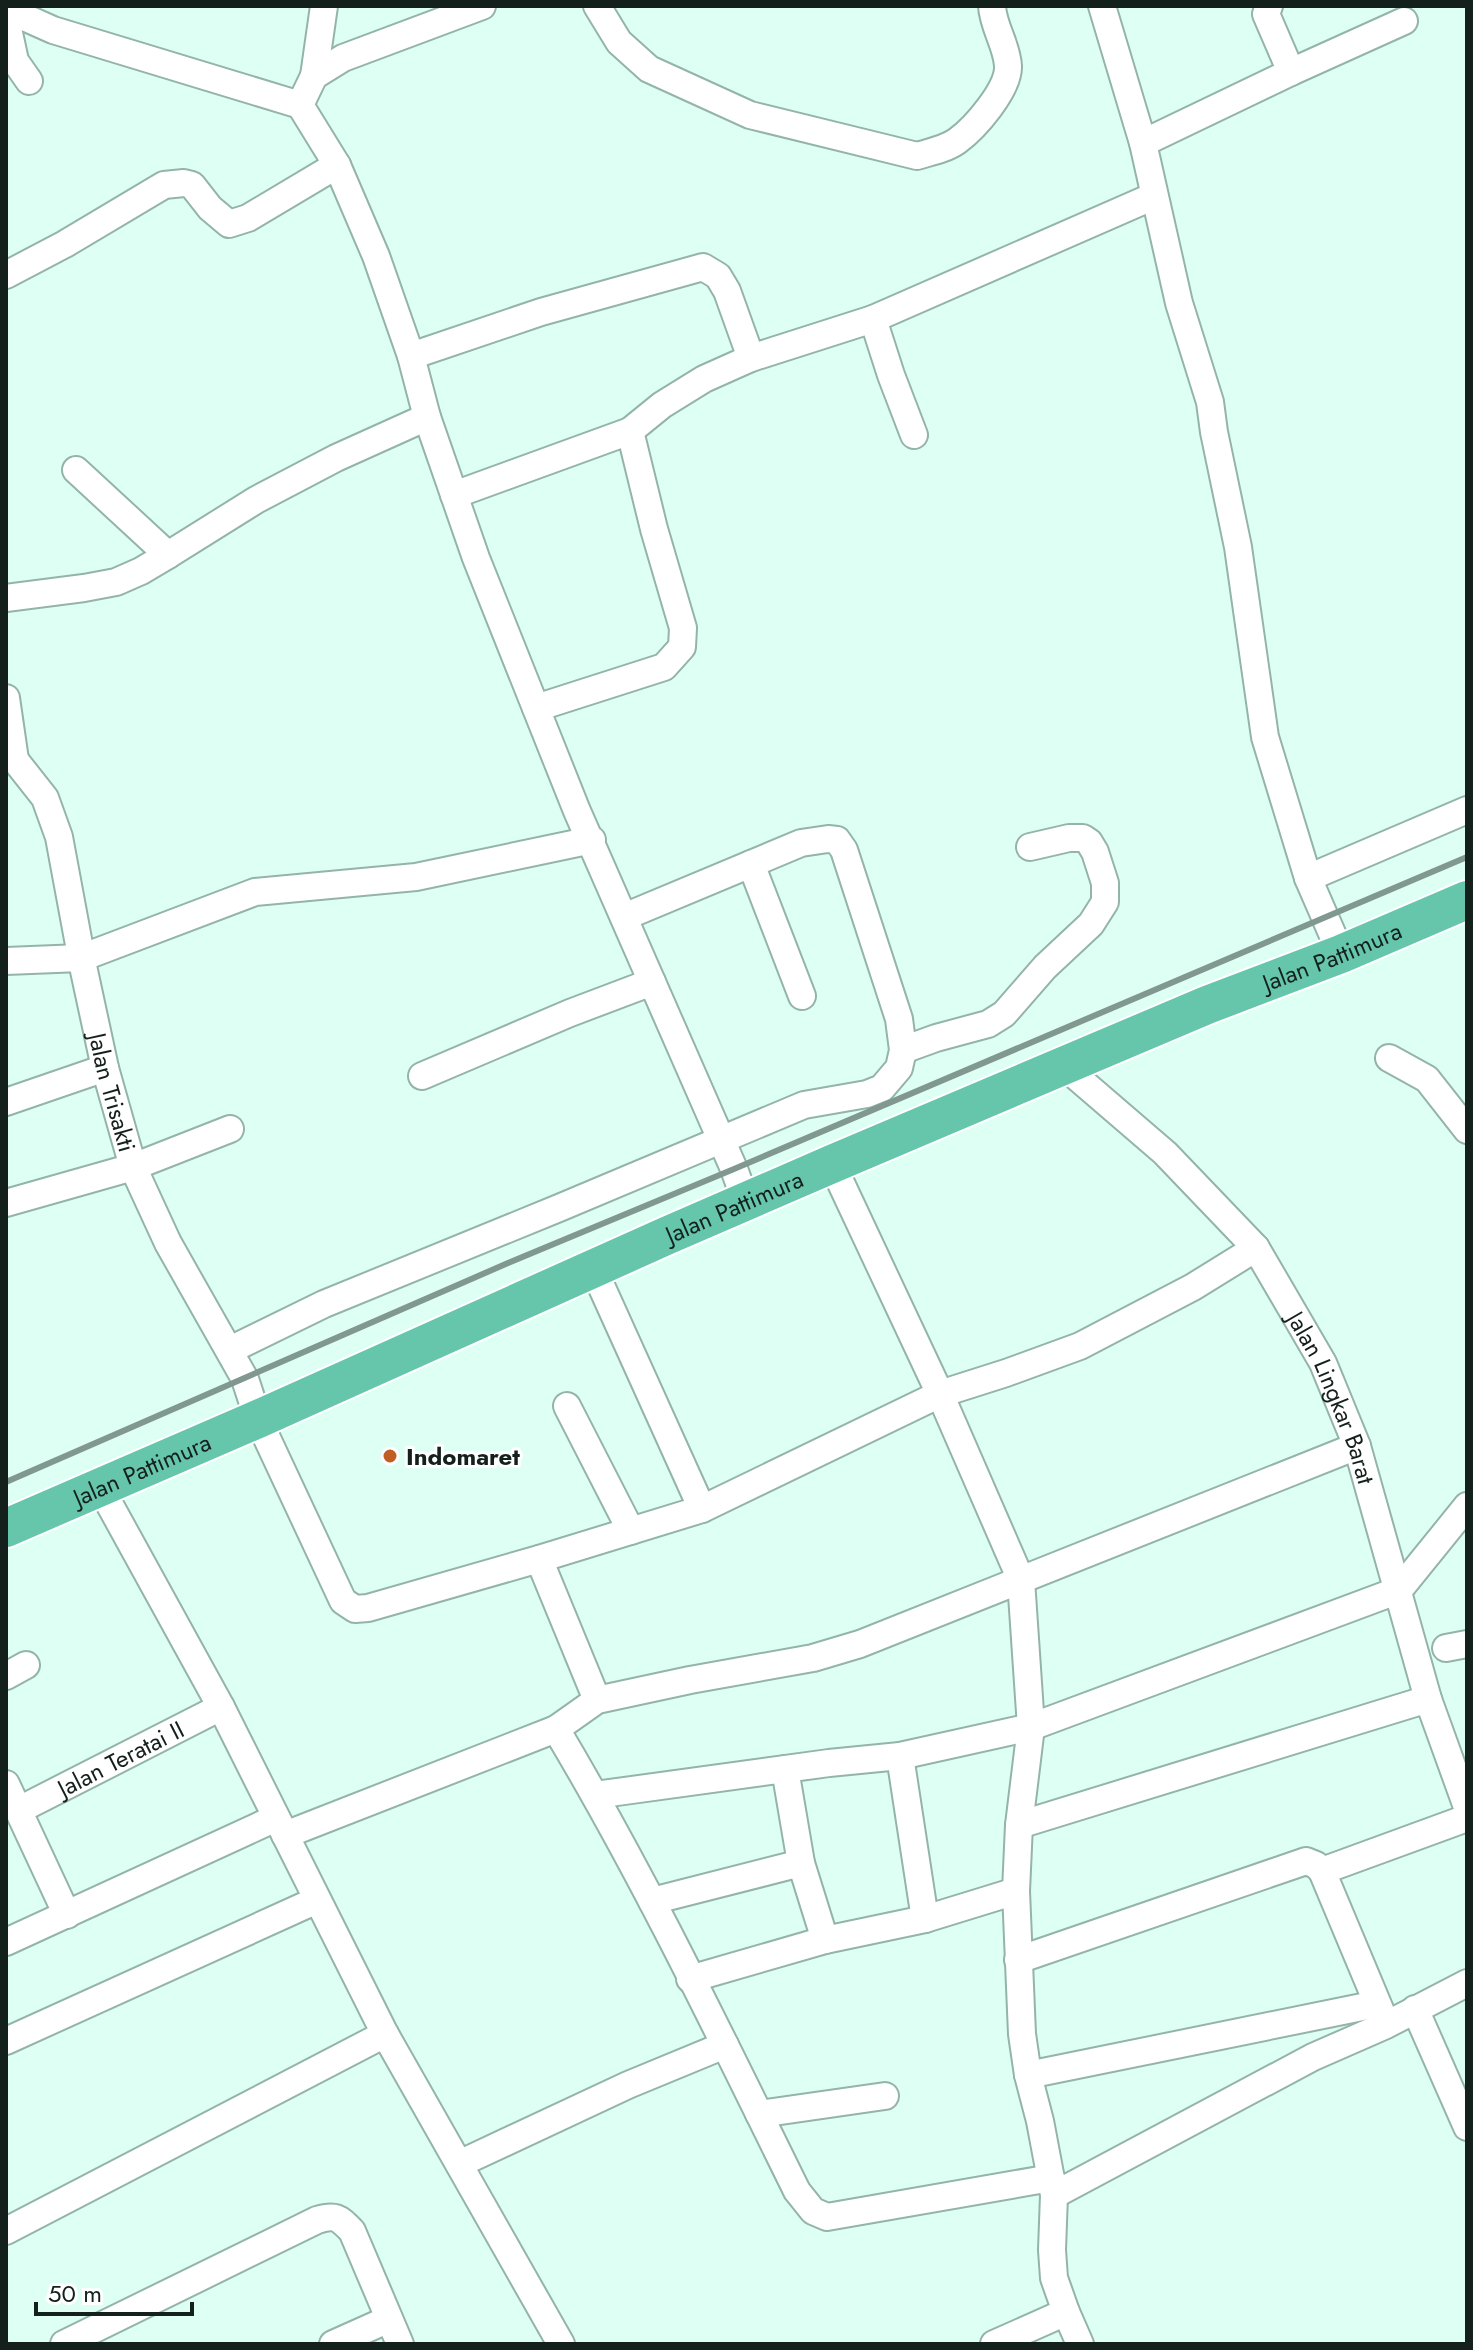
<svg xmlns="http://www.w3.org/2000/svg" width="1473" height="2350" viewBox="0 0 1473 2350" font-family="Jost,sans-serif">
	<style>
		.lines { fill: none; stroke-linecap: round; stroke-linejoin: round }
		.minor-casing { stroke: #94b4a9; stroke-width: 30 }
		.highway-casing { stroke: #fff; stroke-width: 42 }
		.minor { stroke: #fff; stroke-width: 26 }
		.highway { stroke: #66c6ac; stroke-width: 38 }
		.rail { stroke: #809890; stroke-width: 6 }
		.poi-dot { fill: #c15e23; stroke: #fff; stroke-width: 3 }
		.labels { text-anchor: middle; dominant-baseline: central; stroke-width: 6; stroke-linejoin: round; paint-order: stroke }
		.street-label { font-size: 24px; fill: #14201c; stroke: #fff }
		.poi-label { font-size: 24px; font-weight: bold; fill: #14201c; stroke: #fff; text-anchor: start }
	</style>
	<rect width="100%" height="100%" fill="#ddfff4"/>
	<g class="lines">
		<!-- minor casing -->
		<g class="minor-casing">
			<g id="minor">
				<path d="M597,6l22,36 30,27 101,46 167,41c13,-4 29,-7 40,-15 18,-13 52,-52 51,-75 -1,-21 -15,-39 -16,-60"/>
				<polyline points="1102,6 1143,143 1179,303 1210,402 1214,432 1238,547 1265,737 1308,878 1341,954"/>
				<polyline points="1269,6 1266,14 1291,72"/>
				<polyline points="6,9 53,30 300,105 337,165 376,256 411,356 427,417 476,558 577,811 734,1169 746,1202"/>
				<polyline points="6,19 15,61 29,81"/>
				<polyline points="314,76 324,6"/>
				<polyline points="300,105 314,76 343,58 482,6"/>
				<polyline points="1143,143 1291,72 1404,21"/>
				<polyline points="6,275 65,244 164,185 184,183 192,185 210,208 229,224 248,218 337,165"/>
				<polyline points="873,319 891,375 914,435"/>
				<polyline points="411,356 541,312 703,267 718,276 727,291 751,358"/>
				<polyline points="76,470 168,555"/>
				<polyline points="454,495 630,431 662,405 704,379 751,358 873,319 1154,196"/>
				<polyline points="6,598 84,588 116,582 141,571 168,555 256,500 336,458 427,417"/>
				<polyline points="6,698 15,760"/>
				<polyline points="536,708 664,667 682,647 683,628 654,529 630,431"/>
				<path id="s1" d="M6,758l9,2 30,38 14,39 24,129 22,102 28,99 35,76 77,136 13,40 85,182 12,8 13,-1 171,-49 163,-50 238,-115 66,-21 74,-27 113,-59 63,-39"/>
				<polyline points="751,864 802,996"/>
				<polyline points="1308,878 1467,810"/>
				<polyline points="6,961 81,958 255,892 416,877 592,840"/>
				<polyline points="903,1050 936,1038 988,1024 1004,1014 1045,967 1091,924 1105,902 1105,883 1095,852 1089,842 1083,838 1069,838 1030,847"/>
				<polyline points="1389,1058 1427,1079 1467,1130"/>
				<path id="s2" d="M1065,1067l100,86 91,95 67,115 34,83 71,253 39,108"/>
				<polyline points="422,1076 570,1013 652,982"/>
				<polyline points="6,1102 105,1068"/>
				<polyline points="832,1164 940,1394 1021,1580 1031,1727 1019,1825 1016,1891 1022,2034 1028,2075 1040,2121 1054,2195 1052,2250 1054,2278 1066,2312 1080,2344"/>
				<polyline points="6,1203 133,1167 230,1129"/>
				<polyline points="594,1270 702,1509"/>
				<polyline points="230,1350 324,1304 559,1208 804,1105 867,1094 882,1088 899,1068 903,1050 899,1019 844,850 837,840 828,839 801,843 624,917"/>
				<polyline points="567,1406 631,1531"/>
				<polyline points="100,1487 221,1707 385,2034 561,2344"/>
				<polyline points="539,1559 597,1700"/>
				<polyline points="1446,1648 1467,1644"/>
				<polyline points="6,1676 26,1665"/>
				<path d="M556,1729c89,149 164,306 241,462l16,20 14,6 224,-39"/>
				<polyline points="900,1756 925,1919"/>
				<polyline points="785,1769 801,1863 825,1940"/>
				<polyline points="6,1784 67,1915"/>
				<polyline points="595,1795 829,1763 900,1756 1031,1727 1399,1590 1467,1506"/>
				<path id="s3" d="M19,1810l202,-103"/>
				<polyline points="1019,1825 1428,1699"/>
				<polyline points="285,1835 556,1729 597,1700 690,1680 813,1658 860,1644 1357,1446"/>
				<polyline points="1322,1871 1384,2019"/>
				<polyline points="652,1901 801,1863"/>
				<polyline points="6,1942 276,1818"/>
				<polyline points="1018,1960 1306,1861 1316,1865 1322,1871 1467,1818"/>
				<polyline points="690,1979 825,1940 925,1919 1016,1891"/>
				<polyline points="1415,2009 1467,2127"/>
				<polyline points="6,2041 317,1900"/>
				<polyline points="1028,2075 1377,2004"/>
				<polyline points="759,2114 885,2096"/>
				<polyline points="459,2164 628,2085 725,2045"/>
				<polyline points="1054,2195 1313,2057 1386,2025 1467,1983"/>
				<polyline points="6,2231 385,2034"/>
				<path d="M64,2344l253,-124c19,-6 22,-2 35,11l48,113"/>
				<polyline points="333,2344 389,2319"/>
				<polyline points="994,2344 1066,2312"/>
			</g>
		</g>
		<!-- highway casing -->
		<g class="highway-casing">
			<g id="highway">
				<path id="s4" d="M6,1528l252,-109 408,-183 166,-72 375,-159 134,-51 126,-54"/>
			</g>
		</g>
		<!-- minor -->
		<use href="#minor" class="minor"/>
		<!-- highway -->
		<use href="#highway" class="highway"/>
		<!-- rail -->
		<polyline class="rail" points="6,1482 508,1263 734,1169 1467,857"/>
	</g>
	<!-- markers -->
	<circle class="poi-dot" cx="390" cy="1456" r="8"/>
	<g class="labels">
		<!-- street labels -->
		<g class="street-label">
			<text stroke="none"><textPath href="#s4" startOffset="1444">Jalan Pattimura</textPath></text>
			<text stroke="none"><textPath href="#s1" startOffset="360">Jalan Trisakti</textPath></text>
			<text stroke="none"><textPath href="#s4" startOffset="796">Jalan Pattimura</textPath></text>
			<text stroke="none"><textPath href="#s2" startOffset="432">Jalan Lingkar Barat</textPath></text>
			<text stroke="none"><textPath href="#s4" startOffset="148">Jalan Pattimura</textPath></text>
			<text stroke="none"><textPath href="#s3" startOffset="114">Jalan Teratai II</textPath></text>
		</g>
		<!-- poi labels -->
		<g class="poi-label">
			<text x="406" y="1456">Indomaret</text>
		</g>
	</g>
	<!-- border -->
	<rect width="1473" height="2350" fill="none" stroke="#14201c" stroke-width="16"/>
	<!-- scale -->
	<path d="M36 2302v12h156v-12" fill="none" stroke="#14201c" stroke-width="4"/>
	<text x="48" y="2302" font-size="24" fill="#14201c" stroke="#ffffff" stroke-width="6" paint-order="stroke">50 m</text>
</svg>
